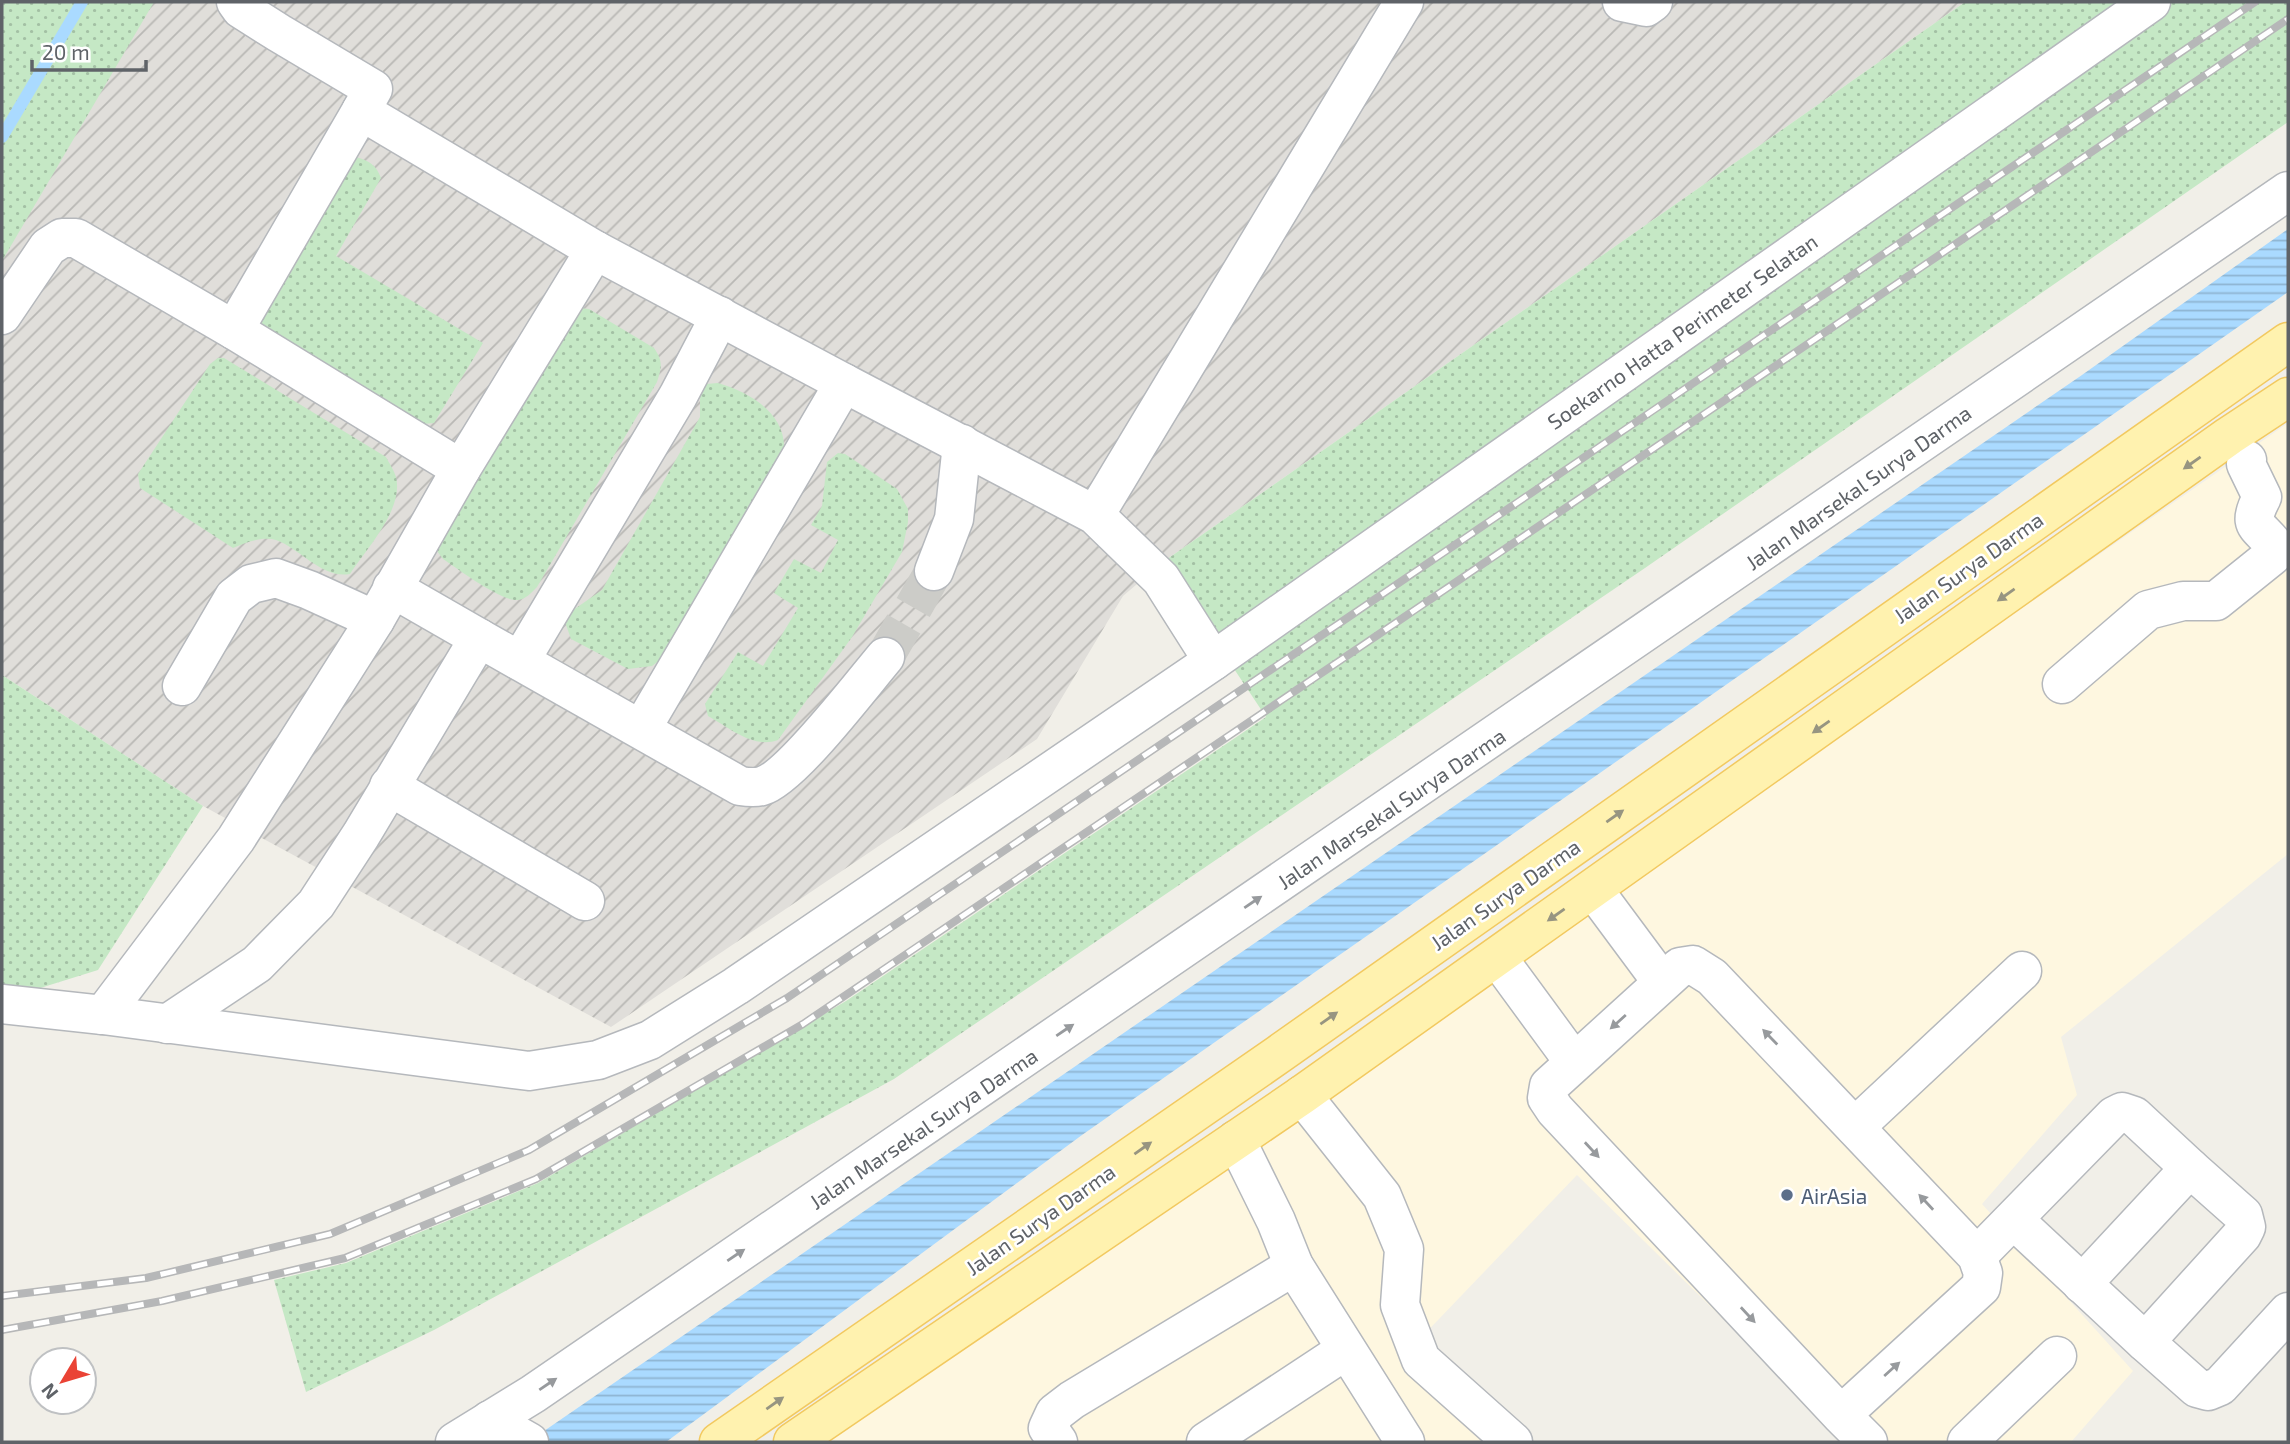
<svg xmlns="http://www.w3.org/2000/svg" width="2290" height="1444" viewBox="0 0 2290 1444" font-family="'Exo 2',sans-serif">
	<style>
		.commercial { fill: #fef7e0 }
		.industrial { fill: url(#industrial-furrows) }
		.grass { fill: url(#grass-dots) }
		.water { fill: url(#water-rules) }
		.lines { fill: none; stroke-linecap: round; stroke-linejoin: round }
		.stream { stroke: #aadaff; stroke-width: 12 }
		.minor-tunnel { stroke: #ccccc8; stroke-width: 38; stroke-dasharray: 38 19; stroke-linecap: butt }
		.minor-casing { stroke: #b5b8bc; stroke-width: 41 }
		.major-casing { stroke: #f2c960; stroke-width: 41 }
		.minor { stroke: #fff; stroke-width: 38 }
		.major { stroke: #fff2af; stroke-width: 38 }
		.rail-casing { stroke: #b6b7b8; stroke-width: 8 }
		.rail { stroke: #fff; stroke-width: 5; stroke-dasharray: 16; stroke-linecap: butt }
		.oneway { fill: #979581 }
		.oneway2 { fill: #979a9d }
		.service-dot { fill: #5c6f8a; stroke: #fff; stroke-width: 2.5 }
		.labels { text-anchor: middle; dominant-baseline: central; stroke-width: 5; stroke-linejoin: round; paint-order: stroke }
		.street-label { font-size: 21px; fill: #5f6368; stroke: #fff }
		.service-label { font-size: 21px; fill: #4e5e75; stroke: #fff; text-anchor: start }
	</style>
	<defs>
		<pattern id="industrial-furrows" width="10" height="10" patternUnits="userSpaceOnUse" patternTransform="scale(1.75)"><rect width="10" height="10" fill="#e0deda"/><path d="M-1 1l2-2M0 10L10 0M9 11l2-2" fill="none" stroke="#b9b8b5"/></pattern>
		<pattern id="grass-dots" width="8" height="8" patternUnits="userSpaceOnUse" patternTransform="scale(1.75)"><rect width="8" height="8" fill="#c5e8c5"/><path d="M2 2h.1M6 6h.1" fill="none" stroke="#a3c0a4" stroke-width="1.8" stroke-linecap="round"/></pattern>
		<pattern id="water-rules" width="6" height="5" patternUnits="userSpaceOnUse" patternTransform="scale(1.75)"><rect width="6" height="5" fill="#aadaff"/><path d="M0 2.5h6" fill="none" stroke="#8eb4d2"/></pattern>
	</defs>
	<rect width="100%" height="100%" fill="#f1efe8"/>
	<!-- commercial -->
	<polygon class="commercial" points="2288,423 2288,854 2061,1037 2077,1095 1982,1204 2133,1371 2071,1442 1848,1442 1577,1175 1415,1344 1521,1442 824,1442"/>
	<!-- industrial -->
	<polygon class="industrial" points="2,2 1965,2 1163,562 1123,596 1037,739 611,1027 203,806 2,675"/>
	<!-- grass -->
	<g class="grass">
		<polygon points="2,2 154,2 2,261"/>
		<polygon points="1965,2 2288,2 2288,122 1645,568 894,1079 434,1330 306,1392 274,1280 346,1263 538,1183 846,1001 1266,717 1163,562"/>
		<path d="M356,157c14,4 20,8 25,21l-45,78 147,87 -49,80 -11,1 -162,-98 -3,-17z"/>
		<path d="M579,308l10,1 65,39c9,13 8,19 3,34l-120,205c-6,6 -11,12 -19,13 -16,2 -60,-31 -75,-41l-6,-8 -2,-9z"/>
		<path d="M218,358h6l162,99c3,6 8,13 10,20 8,32 -29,71 -46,97 -28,5 -49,-25 -74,-34 -15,-4 -30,3 -43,8l-93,-60 -2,-14 72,-110z"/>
		<path d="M718,383c31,9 67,30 66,65l-124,212 -8,6 -24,3 -57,-30 -6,-17 1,-7 36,-25 98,-173v-27l6,-6z"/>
		<path d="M838,453l7,1 52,35 11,20v13l-6,30 -50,85 -74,103c-25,9 -48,-12 -70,-24l-3,-12 33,-52 25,14 35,-58 -24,-15 20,-34 27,14 17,-33 -27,-15 11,-19 5,-44z"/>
		<polygon points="2,675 203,806 98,970 37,989 2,984"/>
	</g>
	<!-- water -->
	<polygon class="water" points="2288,229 2288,292 1082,1135 666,1442 528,1442 2082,375"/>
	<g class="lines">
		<!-- stream -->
		<polyline class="stream" points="2,137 82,2"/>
		<!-- minor-tunnel -->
		<polyline class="minor-tunnel" points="885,657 934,571"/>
		<!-- minor casing -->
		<g class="minor-casing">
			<g id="minor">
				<polyline points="236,2 241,9 279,33 373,89 361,111 595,250 844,383"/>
				<polyline points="1622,2 1646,7 1653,2"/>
				<polyline points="2,315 48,247 62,238 76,238 234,330 461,469"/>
				<polyline points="234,330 361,111"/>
				<polyline points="1095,515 1404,2"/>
				<polyline points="934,571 954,519 962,444"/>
				<polyline points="392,588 479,638"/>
				<polyline points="520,661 678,396 720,316"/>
				<path d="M2062,684l86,-74 35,-9h33l56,-45 5,-7c-17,-25 -32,-20 -15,-52l-16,-33 1,-4"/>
				<polyline points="182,686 234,597 251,584 276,578 309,590 375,620"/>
				<polyline points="642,728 844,383 1095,515 1161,579 1213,661"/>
				<polyline points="389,786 585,901"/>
				<polyline points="1593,889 1662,982"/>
				<polyline points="1497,957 1574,1062"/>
				<polyline points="2,1004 103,1015 529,1071 598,1060 650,1040 736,986 1213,661 2151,2"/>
				<polyline points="103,1015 236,839 375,620 461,469 595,250"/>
				<path d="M167,1024l90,-60 59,-60 45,-69 118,-197 261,148c7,1 15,2 22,0 29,-8 100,-102 123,-129"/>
				<polyline points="1302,1095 1382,1196 1404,1249 1400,1305 1421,1360 1513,1442"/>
				<polyline points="1855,1127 2022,971"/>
				<polyline points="1236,1140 1276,1221 1294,1266 1405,1442"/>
				<polyline points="2014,1220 2145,1342 2242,1235 2246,1227 2243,1215 2190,1168"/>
				<polyline points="1977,1256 2114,1116 2122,1112 2134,1116 2190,1168 2082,1284"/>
				<polyline points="2145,1342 2197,1388 2208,1391 2220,1386 2288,1312"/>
				<polyline points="1841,1415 1981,1287 1983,1273 1977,1256 1712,977 1693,965 1680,967 1549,1086 1547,1098 1555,1110 1841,1415 1868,1442"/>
				<polyline points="490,1420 529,1442"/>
				<polyline points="455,1442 533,1394 2288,191"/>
				<polyline points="1058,1442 1048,1428 1055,1413 1072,1400 1294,1266"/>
				<polyline points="1206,1442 1346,1350"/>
				<polyline points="1967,1442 2057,1356"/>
			</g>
		</g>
		<!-- major casing -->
		<g class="major-casing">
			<g id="major">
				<polyline points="719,1442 1279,1054 2288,342"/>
				<polyline points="793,1442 1302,1095 2229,436 2288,397"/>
			</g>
		</g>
		<!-- minor -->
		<use href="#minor" class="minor"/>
		<!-- major -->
		<use href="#major" class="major"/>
		<!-- rail casing -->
		<g class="rail-casing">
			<g id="rail">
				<polyline points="2,1296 146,1278 330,1234 529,1150 787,998 2255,2"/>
				<polyline points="2,1330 162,1301 345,1258 536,1179 803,1024 2288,19"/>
			</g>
		</g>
		<!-- rail -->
		<use href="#rail" class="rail"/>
	</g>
	<!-- one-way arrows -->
	<defs><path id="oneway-solid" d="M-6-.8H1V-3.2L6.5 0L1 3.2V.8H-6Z" transform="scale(1.75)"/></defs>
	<g class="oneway">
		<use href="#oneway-solid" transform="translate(2192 463) rotate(145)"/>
		<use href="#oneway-solid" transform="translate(2006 595) rotate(145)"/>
		<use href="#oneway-solid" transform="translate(1821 727) rotate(145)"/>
		<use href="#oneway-solid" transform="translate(1615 816) rotate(-35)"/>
		<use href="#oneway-solid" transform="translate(1556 915) rotate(145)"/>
		<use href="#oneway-solid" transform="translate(1329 1018) rotate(-35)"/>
		<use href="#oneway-solid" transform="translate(1143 1148) rotate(-35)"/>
		<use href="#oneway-solid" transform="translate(775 1403) rotate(-35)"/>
	</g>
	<g class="oneway2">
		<use href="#oneway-solid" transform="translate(1253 902) rotate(-34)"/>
		<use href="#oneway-solid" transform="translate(1618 1022) rotate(138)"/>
		<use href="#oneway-solid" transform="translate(1065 1030) rotate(-34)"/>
		<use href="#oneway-solid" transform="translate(1770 1037) rotate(-134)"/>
		<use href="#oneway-solid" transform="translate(1592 1150) rotate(47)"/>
		<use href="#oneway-solid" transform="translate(1926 1202) rotate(-133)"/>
		<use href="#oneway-solid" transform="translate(736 1255) rotate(-34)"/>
		<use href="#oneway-solid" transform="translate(1748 1315) rotate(47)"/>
		<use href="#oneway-solid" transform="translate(1892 1369) rotate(-42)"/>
		<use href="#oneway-solid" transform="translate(548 1384) rotate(-34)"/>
	</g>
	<!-- markers -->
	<circle class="service-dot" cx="1787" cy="1195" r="7"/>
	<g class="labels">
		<!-- street labels -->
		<g class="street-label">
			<text transform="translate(1682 331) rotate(-35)">Soekarno Hatta Perimeter Selatan</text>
			<text transform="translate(1858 487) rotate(-35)">Jalan Marsekal Surya Darma</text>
			<text transform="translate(1968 567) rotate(-35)">Jalan Surya Darma</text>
			<text transform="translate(1391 808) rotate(-34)">Jalan Marsekal Surya Darma</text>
			<text transform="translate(1505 894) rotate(-35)">Jalan Surya Darma</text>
			<text transform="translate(923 1128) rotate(-34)">Jalan Marsekal Surya Darma</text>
			<text transform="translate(1040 1219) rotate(-35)">Jalan Surya Darma</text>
		</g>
		<!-- service labels -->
		<g class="service-label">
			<text x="1801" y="1195">AirAsia</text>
		</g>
	</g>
	<!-- border -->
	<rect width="2290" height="1444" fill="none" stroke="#5f6368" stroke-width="7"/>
	<!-- north arrow -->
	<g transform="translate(63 1381) rotate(232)"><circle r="33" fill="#ffffff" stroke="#bfc1c3" stroke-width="2"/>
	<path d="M0-5L12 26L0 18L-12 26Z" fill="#ea4335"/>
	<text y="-10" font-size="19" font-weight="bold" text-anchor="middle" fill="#5f6368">N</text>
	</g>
	<!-- scale -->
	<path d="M32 60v10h114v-10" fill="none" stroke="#5f6368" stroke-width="3.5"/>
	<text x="42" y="60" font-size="21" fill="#5f6368" stroke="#ffffff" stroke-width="5" paint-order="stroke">20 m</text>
</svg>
